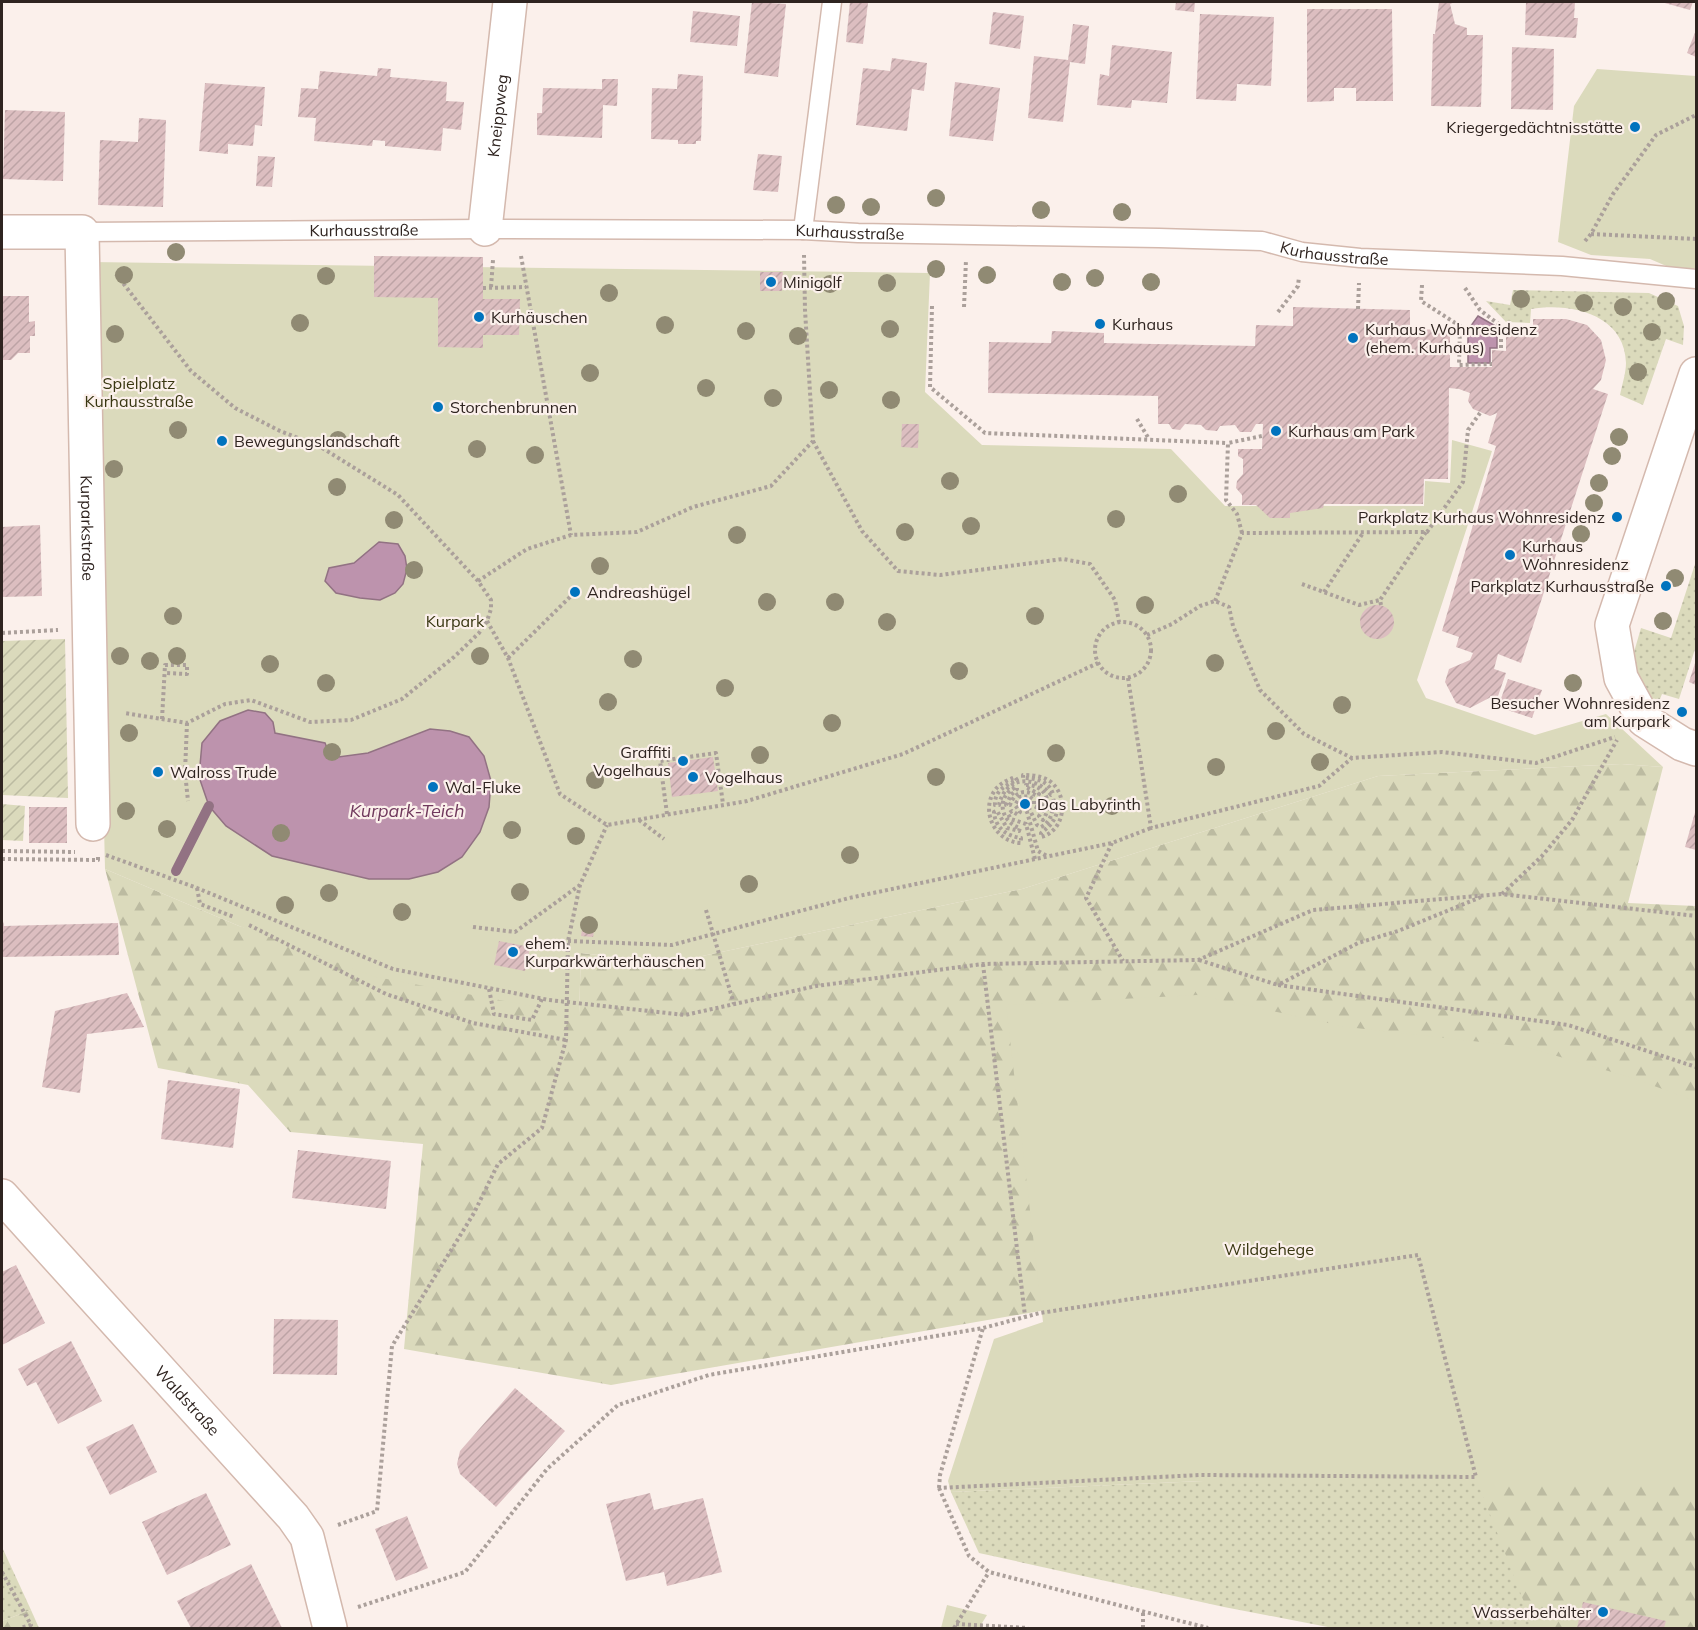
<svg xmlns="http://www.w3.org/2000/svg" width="1698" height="1630" viewBox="0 0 1698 1630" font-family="Mulish,sans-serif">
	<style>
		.grass { fill: url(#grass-dots) }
		.forest { fill: url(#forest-firs) }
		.park { fill: #dbdabc }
		.garden { fill: url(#garden-furrows) }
		.water { fill: #bd93ad; stroke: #927283; stroke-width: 1.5 }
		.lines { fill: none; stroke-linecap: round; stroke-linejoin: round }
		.stream { stroke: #927283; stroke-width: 10 }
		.building { fill: url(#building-hatch) }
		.service-casing { stroke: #d4b9ae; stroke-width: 21 }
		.minor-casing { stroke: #d4b9ae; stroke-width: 36 }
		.path { stroke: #aba09b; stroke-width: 4; stroke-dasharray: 3 3; stroke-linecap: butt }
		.service { stroke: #fff; stroke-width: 18 }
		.minor { stroke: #fff; stroke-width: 33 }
		.tree { fill: #908a73 }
		.poi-dot { fill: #0173be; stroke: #fbf0eb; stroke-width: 2 }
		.labels { text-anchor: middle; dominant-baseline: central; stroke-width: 4.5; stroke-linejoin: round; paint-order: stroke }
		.street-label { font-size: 16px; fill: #2f2420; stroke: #fbf0eb }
		.poi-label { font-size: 16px; fill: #2f2420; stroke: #fbf0eb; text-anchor: start }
		.park-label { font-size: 16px; fill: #383611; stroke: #fbf0eb }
		.water-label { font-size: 18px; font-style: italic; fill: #70395d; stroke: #fbf0eb }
	</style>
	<defs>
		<pattern id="grass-dots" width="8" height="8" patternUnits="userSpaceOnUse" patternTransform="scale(1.5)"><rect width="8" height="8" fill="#dbdabc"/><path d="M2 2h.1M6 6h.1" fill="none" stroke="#bcbba1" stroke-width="1.8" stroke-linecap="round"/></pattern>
		<pattern id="forest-firs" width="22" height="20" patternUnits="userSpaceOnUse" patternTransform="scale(1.5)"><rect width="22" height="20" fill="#dbdabc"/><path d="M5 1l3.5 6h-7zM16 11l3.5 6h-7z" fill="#bcbba1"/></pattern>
		<pattern id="garden-furrows" width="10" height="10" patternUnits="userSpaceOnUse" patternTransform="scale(1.5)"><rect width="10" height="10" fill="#dbdabc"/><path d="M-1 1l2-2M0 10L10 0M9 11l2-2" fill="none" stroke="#bcbba1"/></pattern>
		<pattern id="building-hatch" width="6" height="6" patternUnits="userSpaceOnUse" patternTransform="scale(1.5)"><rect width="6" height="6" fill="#dcbec0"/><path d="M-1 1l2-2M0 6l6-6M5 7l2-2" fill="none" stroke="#bda3a5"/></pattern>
	</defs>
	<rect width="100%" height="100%" fill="#fbf0eb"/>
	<!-- grass -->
	<g class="grass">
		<path d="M1513,290l136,3 29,13 6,20 -1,19 -17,-6 -23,66 -23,-10c2,-10 6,-22 6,-32 -1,-49 -56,-61 -95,-54l-1,14 -24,-1 -20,-21 24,4z"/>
		<polygon points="1696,561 1696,646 1679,699 1662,694 1658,704 1652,703 1639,684 1634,652 1641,628 1671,638"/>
		<polygon points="1203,1481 1696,1481 1696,1628 1333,1628 1224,1607 979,1553 951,1492"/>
		<polygon points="2,1547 31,1610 2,1621"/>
	</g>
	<!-- forest -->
	<g class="forest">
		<polygon points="1621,764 1663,767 1628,903 1696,906 1696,1628 1534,1628 1388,1251 611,1385 404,1349 423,1144 290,1132 248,1085 158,1068 105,869 239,926 579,1014 581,953 669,963 1022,889 1378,776"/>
		<polygon points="31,1610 39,1628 2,1628 2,1621"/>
	</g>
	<!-- park -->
	<g class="park">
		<polygon points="1597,69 1696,76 1696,268 1678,271 1650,259 1591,255 1558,242 1574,106"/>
		<polygon points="91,262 930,273 925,392 982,445 1171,449 1225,506 1424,506 1425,481 1450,483 1452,440 1492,451 1417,680 1426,698 1535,735 1606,714 1663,767 1621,764 1378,776 1022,889 669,963 581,953 579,1015 376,977 239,926 105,869"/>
		<polygon points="1197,995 1347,1027 1526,1047 1629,1077 1696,1101 1696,1481 1203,1481 951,1492 948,1481 994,1339 1043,1322 1006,1005"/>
		<polygon points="947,1605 987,1615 979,1628 941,1628"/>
	</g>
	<!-- garden -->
	<g class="garden">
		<polygon points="65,639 68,798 2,795 2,641"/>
		<polygon points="2,804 25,806 23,841 2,840"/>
	</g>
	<!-- water -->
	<g class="water">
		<polygon points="1478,316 1497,327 1497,348 1490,348 1490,363 1468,363 1468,330"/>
		<polygon points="379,542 398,544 405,556 407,569 403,584 395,593 380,600 360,598 336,593 325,581 329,568 354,563"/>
		<polygon points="248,710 265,713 273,722 275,733 325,743 331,758 368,753 430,729 450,731 469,737 484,756 491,781 489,807 480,832 462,857 438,872 409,879 369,879 272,856 226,826 209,806 199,777 202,743 220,721"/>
	</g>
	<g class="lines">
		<!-- stream -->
		<polyline class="stream" points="176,871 209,806"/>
	</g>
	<!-- building -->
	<g class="building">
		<polygon points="752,2 786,4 778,77 744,73"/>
		<polygon points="850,2 868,3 863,44 846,42"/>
		<polygon points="1176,2 1195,2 1194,12 1175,10"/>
		<polygon points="1439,2 1455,2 1450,4 1455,24 1467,28 1467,35 1483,35 1481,107 1431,106 1433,34 1435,34"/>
		<polygon points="1526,2 1575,2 1574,18 1578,18 1576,38 1525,35"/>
		<polygon points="1661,2 1693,2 1690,10"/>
		<polygon points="1307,9 1392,9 1393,101 1356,101 1356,88 1334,88 1334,101 1307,102"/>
		<polygon points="693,11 740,16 737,46 690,42"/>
		<polygon points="993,12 1024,16 1020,49 989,44"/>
		<polygon points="1200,14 1274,17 1271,86 1237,84 1236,101 1196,99"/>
		<polygon points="1073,24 1089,26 1085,64 1070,62 1063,122 1028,118 1034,56 1068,60"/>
		<polygon points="1696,30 1696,57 1687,53"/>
		<polygon points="1112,45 1172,52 1167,103 1132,100 1131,108 1097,105 1100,74 1109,76"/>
		<polygon points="1512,47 1554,49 1553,110 1511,109"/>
		<polygon points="892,58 927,63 924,91 912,89 907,131 856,125 863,68 890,71"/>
		<polygon points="378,68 391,69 390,77 447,82 446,101 464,102 461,130 443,128 441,151 385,146 385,141 373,140 372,146 314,141 316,118 298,117 301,88 318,89 320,71 377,76"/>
		<polygon points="678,74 703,76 701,141 696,141 696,144 678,144 678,140 651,139 652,88 677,89"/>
		<polygon points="602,79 618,79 617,106 603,105 602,138 537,135 537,113 542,113 543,88 602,89"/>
		<polygon points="955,82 1000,88 993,141 949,136"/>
		<polygon points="205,83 265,87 262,126 255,125 253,146 228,144 228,154 199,151"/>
		<polygon points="5,110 65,112 63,181 3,179"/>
		<polygon points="139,118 166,120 163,207 98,205 100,140 138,142"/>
		<polygon points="758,154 782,156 778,192 753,190"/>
		<polygon points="258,156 275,157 272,187 256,186"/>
		<polygon points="374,256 483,257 483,299 520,299 519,335 483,335 483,348 438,347 438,298 374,297"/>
		<polygon points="760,272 783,272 782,291 760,291"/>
		<polygon points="2,296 29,296 29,322 35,321 35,336 30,336 30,353 18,353 11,360 2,360"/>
		<polygon points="1293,307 1410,310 1410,329 1450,330 1450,367 1492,367 1492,350 1506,351 1506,327 1533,327 1533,319 1566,319 1587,325 1601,340 1606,360 1601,380 1593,389 1608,394 1521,663 1498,654 1494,669 1506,673 1497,699 1491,697 1470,708 1456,703 1445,682 1449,669 1470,660 1473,653 1456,647 1459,637 1442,631 1496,446 1488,443 1497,413 1490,416 1473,409 1468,401 1470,393 1459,389 1449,388 1448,479 1424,479 1423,504 1324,504 1323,508 1290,513 1290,518 1270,518 1256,505 1242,505 1242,495 1236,488 1237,481 1243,474 1243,459 1238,456 1238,449 1262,449 1263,424 1256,424 1251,432 1240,432 1235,425 1220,426 1217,431 1206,430 1201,425 1185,424 1180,430 1172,429 1169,424 1158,424 1158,396 988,393 989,342 1051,343 1052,331 1104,333 1104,343 1255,346 1256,325 1293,326"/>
		<polygon points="902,424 919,424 918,448 901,447"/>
		<polygon points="40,525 42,596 2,597 2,527"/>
		<circle cx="1377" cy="622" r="17"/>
		<polygon points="1696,660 1696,685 1689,682"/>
		<polygon points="1508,679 1542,690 1532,718 1498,707"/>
		<polygon points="713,757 718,791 672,797 668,763"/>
		<rect x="29" y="807" width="38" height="36"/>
		<polygon points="1696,809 1696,850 1685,847"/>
		<polygon points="2,921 3,921 4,926 118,923 119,955 2,957"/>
		<polygon points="582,930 594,931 593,937 581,936"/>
		<polygon points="499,941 530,947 525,971 494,965"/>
		<polygon points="127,993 144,1027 87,1034 80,1093 42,1087 55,1011"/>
		<polygon points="168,1080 240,1089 233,1148 161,1139"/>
		<polygon points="298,1150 391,1161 386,1209 292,1198"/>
		<polygon points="16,1265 45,1323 2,1345 2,1272"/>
		<polygon points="274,1319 338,1320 337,1375 273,1374"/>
		<polygon points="71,1341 102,1401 58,1424 36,1382 27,1386 18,1369"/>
		<polygon points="515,1388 565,1431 496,1507 460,1474 457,1464 460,1451"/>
		<polygon points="133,1424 157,1472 110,1495 86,1447"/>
		<polygon points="206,1493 231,1545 167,1575 142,1522"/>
		<polygon points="650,1493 654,1510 703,1498 722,1572 667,1586 664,1572 626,1581 606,1504"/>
		<polygon points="407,1516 428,1568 396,1581 375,1529"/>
		<polygon points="251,1564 282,1628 191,1628 177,1601"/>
		<polygon points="1583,1602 1666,1621 1664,1628 1577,1628"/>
	</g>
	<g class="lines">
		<!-- service casing -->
		<g class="service-casing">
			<g id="service">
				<polyline points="803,230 832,2"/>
				<path id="s1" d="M82,232l403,-3 318,1 55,3 301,5 103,3 40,11 58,6 202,8 134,13"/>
			</g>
		</g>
		<!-- minor casing -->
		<g class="minor-casing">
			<g id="minor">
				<path id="s2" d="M485,229l25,-227"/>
				<path id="s3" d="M2,232h80l11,592"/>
				<polyline points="1696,374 1612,625 1621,678 1644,720 1682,744 1696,749"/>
				<path id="s4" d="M2,1196l291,321 14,20 23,91"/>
			</g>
		</g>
		<!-- path -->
		<g class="path">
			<polyline points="1591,234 1696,239"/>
			<polyline points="1585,241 1591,234 1613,194 1656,135 1696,115"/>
			<polyline points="521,256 571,535"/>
			<polyline points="116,274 191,371 235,408 280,431 319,446 398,495 478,581 491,600 491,609 487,621 479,633 454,657 402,699 351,720 310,722 251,700 225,704 187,723 124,713"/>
			<polyline points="1422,285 1421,301 1460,326 1459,365 1492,364"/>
			<polyline points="491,287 493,260"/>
			<polyline points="483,288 526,287"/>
			<polyline points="1465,288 1480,310 1501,326 1501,351"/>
			<polyline points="932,306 930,387 985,433 1228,443"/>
			<polyline points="964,307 966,260"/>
			<polyline points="1358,309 1359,283"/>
			<polyline points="1278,312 1298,286 1299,277"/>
			<polyline points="1137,419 1149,439"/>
			<polyline points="813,441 862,531 898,571 940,575 1063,559 1090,564 1115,600 1119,622"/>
			<polyline points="1242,533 1237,514 1226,500 1228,443 1262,436"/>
			<polyline points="478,581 527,549 571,535 637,532 693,507 771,486 813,441 805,310 804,255"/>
			<polyline points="1302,584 1359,605 1380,600"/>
			<polyline points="1324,592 1363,533"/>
			<polyline points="1215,601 1242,533 1427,532 1463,482 1468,430 1480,413"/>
			<polyline points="1381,605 1380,600 1426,532"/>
			<polyline points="487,621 508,658 560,794 607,825 747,801 903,754 1098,663"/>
			<circle cx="1123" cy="650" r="28"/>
			<polyline points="2,633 58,630"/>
			<polyline points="1147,635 1172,624 1200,606 1215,601 1229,607 1233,626 1260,690 1304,734 1352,758"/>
			<polyline points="508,658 575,592"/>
			<polyline points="1128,678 1151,828 1319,786 1352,758 1442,752 1536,763 1615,737"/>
			<polyline points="162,719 165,665 187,665 187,674 165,673"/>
			<polyline points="187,723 185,772 188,801"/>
			<polyline points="667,814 660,761 716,753 723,804"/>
			<polyline points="639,820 664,839"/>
			<polyline points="1112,843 1086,898 1123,961"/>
			<polyline points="2,851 75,852"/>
			<polyline points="106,855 197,888 393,969 549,1000 685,1015 816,986 983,964 1198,960 1313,910 1501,894 1696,916"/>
			<polyline points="2,859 98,860 98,856"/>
			<path d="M1035,859l-9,-35 -15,-5 -3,-5 4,-3 6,4 2,-3 -5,-7 5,-8 9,-1 5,4v6l4,2 1,-7h5l-1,9 -4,6 4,4c10,-16 4,-35 -17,-35v2l13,7 -2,2c-12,-7 -22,-5 -27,9h-4l5,-10 6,-6v-2c-22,8 -17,35 3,41l-1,3 -12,-3 -10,-17 -3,1c1,15 12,24 27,26v5c-26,-1 -41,-32 -26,-53 5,-7 13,-10 20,-13l2,3c-11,5 -23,11 -22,25h4c6,-28 35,-31 52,-10l2,-1c-4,-13 -17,-16 -30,-16v-3c10,0 20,1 28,7 18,15 14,49 -10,55v-4c12,-9 18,-17 16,-33l-4,1c0,11 -2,21 -12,26l-4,-2 -9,-19 1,-2 -1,-4 -7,1v4l6,7 11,39 9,5"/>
			<polyline points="197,888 200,904 234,917"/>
			<polyline points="1502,894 1542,856 1572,820 1617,740"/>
			<polyline points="1481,897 1398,931 1358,943 1278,985 1568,1025 1696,1067"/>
			<polyline points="706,910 734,1004"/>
			<polyline points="249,925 386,994 473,1023 566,1040"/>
			<polyline points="473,927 515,932 580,885"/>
			<polyline points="568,941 672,945 849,898 1112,843 1151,828"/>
			<polyline points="1199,960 1278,985"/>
			<polyline points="983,964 1025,1316"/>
			<polyline points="489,989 494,1014 532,1020 542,999"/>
			<polyline points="939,1488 969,1556 989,1572 1208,1628"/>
			<polyline points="939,1488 940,1475 983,1328"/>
			<polyline points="338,1525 377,1511 392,1346 474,1213 498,1164 542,1128 566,1040 568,941 580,885 607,825"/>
			<polyline points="2,1572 31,1625 20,1628"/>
			<polyline points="358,1607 465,1572 547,1469 618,1405 709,1375 983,1328 1040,1313 1418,1255 1476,1477 1200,1475 939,1488"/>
			<polyline points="956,1624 1028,1628"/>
			<polyline points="954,1628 989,1572"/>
			<polyline points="1143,1628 1143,1612"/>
		</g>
		<!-- service -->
		<use href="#service" class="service"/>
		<!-- minor -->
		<use href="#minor" class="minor"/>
	</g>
	<!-- trees -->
	<g class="tree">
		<circle cx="936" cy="198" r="9"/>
		<circle cx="836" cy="205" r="9"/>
		<circle cx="871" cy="207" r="9"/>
		<circle cx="1041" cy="210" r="9"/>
		<circle cx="1122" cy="212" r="9"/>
		<circle cx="176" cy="252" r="9"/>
		<circle cx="936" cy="269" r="9"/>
		<circle cx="124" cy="275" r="9"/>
		<circle cx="987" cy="275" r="9"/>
		<circle cx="326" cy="276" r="9"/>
		<circle cx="1095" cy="278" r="9"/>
		<circle cx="1062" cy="282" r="9"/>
		<circle cx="1151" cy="282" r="9"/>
		<circle cx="887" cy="283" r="9"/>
		<circle cx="830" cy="284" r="9"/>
		<circle cx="609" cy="293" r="9"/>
		<circle cx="1521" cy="299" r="9"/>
		<circle cx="1666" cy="301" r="9"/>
		<circle cx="1584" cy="303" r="9"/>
		<circle cx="1623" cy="307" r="9"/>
		<circle cx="300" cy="323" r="9"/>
		<circle cx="665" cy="325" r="9"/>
		<circle cx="890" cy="329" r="9"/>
		<circle cx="746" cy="331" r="9"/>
		<circle cx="1652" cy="332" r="9"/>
		<circle cx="115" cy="334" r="9"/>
		<circle cx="798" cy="336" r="9"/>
		<circle cx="1638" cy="372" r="9"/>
		<circle cx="590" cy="373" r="9"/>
		<circle cx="706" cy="388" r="9"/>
		<circle cx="829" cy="390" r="9"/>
		<circle cx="773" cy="398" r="9"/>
		<circle cx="891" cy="400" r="9"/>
		<circle cx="178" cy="430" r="9"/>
		<circle cx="1619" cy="437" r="9"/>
		<circle cx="338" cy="440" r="9"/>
		<circle cx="477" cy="449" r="9"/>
		<circle cx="535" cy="455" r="9"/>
		<circle cx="1612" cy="456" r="9"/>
		<circle cx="114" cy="469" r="9"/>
		<circle cx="950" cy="481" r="9"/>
		<circle cx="1599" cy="483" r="9"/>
		<circle cx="337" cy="487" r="9"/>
		<circle cx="1178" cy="494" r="9"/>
		<circle cx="1594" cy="503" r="9"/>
		<circle cx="1116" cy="519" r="9"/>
		<circle cx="394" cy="520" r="9"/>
		<circle cx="971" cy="526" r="9"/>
		<circle cx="905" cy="532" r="9"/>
		<circle cx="1581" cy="534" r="9"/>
		<circle cx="737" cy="535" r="9"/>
		<circle cx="600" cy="566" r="9"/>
		<circle cx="414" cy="570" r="9"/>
		<circle cx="1675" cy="578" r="9"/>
		<circle cx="767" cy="602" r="9"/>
		<circle cx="835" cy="602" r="9"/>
		<circle cx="1145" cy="605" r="9"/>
		<circle cx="173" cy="616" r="9"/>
		<circle cx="1035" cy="616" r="9"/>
		<circle cx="1663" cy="621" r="9"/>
		<circle cx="887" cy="622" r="9"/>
		<circle cx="120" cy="656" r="9"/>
		<circle cx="177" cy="656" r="9"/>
		<circle cx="480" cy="656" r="9"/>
		<circle cx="633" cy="659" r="9"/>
		<circle cx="150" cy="661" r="9"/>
		<circle cx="1215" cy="663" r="9"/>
		<circle cx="270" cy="664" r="9"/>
		<circle cx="959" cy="671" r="9"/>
		<circle cx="326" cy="683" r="9"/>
		<circle cx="1573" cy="683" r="9"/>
		<circle cx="725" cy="688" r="9"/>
		<circle cx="608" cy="702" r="9"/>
		<circle cx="1342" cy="705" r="9"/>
		<circle cx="832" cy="723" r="9"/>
		<circle cx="1276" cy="731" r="9"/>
		<circle cx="129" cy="733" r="9"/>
		<circle cx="332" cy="752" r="9"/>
		<circle cx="1056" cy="753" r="9"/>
		<circle cx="760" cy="755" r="9"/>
		<circle cx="1320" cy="762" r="9"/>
		<circle cx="1216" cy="767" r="9"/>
		<circle cx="936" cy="777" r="9"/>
		<circle cx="595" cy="780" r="9"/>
		<circle cx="1112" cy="806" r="9"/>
		<circle cx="126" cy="811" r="9"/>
		<circle cx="167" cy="829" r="9"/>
		<circle cx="512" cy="830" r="9"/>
		<circle cx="281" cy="833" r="9"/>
		<circle cx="576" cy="836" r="9"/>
		<circle cx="850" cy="855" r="9"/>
		<circle cx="749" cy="884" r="9"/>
		<circle cx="520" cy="892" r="9"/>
		<circle cx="329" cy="893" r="9"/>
		<circle cx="285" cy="905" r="9"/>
		<circle cx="402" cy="912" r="9"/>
		<circle cx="589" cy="925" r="9"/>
	</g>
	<!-- markers -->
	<g class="poi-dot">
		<circle cx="1635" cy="127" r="6"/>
		<circle cx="771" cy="282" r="6"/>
		<circle cx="479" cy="317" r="6"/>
		<circle cx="1100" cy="324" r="6"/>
		<circle cx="1353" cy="338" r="6"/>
		<circle cx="438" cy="407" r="6"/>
		<circle cx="1276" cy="431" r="6"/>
		<circle cx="222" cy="441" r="6"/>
		<circle cx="1617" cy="517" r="6"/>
		<circle cx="1510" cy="555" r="6"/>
		<circle cx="1666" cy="586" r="6"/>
		<circle cx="575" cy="592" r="6"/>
		<circle cx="1682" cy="712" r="6"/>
		<circle cx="683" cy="761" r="6"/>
		<circle cx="158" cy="772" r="6"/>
		<circle cx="693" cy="777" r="6"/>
		<circle cx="433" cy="787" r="6"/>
		<circle cx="1025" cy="804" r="6"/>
		<circle cx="513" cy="952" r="6"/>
		<circle cx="1603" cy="1612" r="6"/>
	</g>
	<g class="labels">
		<!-- street labels -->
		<g class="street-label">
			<text stroke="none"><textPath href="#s2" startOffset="114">Kneippweg</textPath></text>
			<text stroke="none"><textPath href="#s1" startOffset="282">Kurhausstraße</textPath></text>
			<text stroke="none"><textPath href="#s1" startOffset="768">Kurhausstraße</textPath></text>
			<text stroke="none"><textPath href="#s1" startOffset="1254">Kurhausstraße</textPath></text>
			<text stroke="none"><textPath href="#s3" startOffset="376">Kurparkstraße</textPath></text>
			<text stroke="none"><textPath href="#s4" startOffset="276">Waldstraße</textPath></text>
		</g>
		<!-- poi labels -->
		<g class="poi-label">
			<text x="1623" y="127" text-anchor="end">Kriegergedächtnisstätte</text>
			<text x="783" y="282">Minigolf</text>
			<text x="491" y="317">Kurhäuschen</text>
			<text x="1112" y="324">Kurhaus</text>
			<text x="1365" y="329">Kurhaus Wohnresidenz<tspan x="1365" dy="18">(ehem. Kurhaus)</tspan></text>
			<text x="450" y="407">Storchenbrunnen</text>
			<text x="1288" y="431">Kurhaus am Park</text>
			<text x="234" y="441">Bewegungslandschaft</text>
			<text x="1605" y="517" text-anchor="end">Parkplatz Kurhaus Wohnresidenz</text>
			<text x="1522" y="546">Kurhaus<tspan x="1522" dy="18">Wohnresidenz</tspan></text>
			<text x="1654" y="586" text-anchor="end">Parkplatz Kurhausstraße</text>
			<text x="587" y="592">Andreashügel</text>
			<text x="1670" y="703" text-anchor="end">Besucher Wohnresidenz<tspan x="1670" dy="18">am Kurpark</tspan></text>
			<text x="671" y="752" text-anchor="end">Graffiti<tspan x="671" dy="18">Vogelhaus</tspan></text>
			<text x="170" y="772">Walross Trude</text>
			<text x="705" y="777">Vogelhaus</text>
			<text x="445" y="787">Wal-Fluke</text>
			<text x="1037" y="804">Das Labyrinth</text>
			<text x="525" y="943">ehem.<tspan x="525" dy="18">Kurparkwärterhäuschen</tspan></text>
			<text x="1591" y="1612" text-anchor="end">Wasserbehälter</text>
		</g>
		<!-- park labels -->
		<g class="park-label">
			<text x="139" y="383">Spielplatz<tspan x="139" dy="18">Kurhausstraße</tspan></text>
			<text x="455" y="621">Kurpark</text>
			<text x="1269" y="1249">Wildgehege</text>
		</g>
		<!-- water labels -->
		<g class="water-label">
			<text x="407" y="810">Kurpark-Teich</text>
		</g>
	</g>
	<!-- border -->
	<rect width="1698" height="1630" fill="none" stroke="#2f2420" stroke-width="6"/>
</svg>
